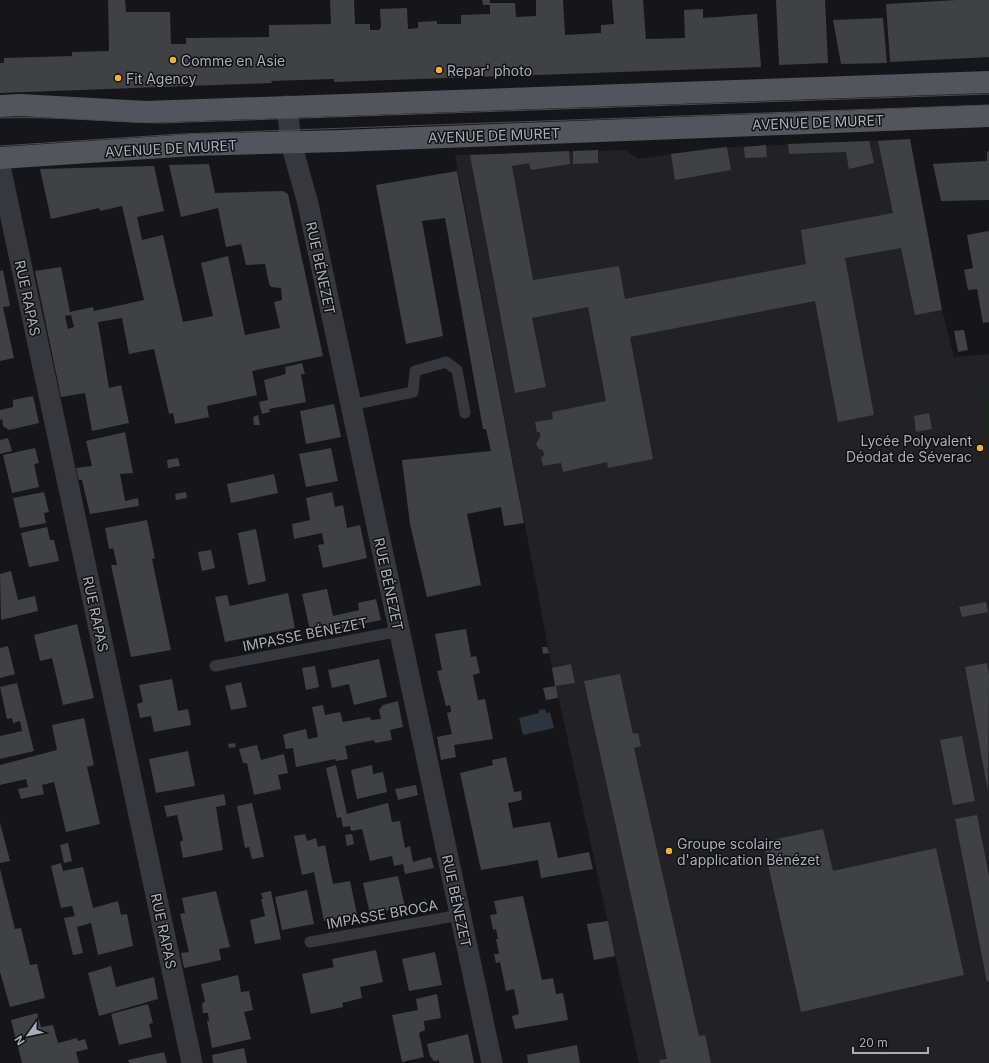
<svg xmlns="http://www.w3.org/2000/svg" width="989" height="1063" viewBox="0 0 989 1063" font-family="Inter,sans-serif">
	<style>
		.built { fill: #222225 }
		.green { fill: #1e261f }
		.water { fill: #2c353c }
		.building { fill: #404145; fill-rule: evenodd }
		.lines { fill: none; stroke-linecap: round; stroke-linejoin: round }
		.service { stroke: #37383d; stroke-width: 11 }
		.minor { stroke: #37383d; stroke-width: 21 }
		.primary { stroke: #53555c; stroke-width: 22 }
		.tram { stroke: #4a4c52; stroke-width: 1 }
		.poi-dot { fill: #f2b134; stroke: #111113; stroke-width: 1.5 }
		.labels { text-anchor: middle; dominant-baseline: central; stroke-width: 3; stroke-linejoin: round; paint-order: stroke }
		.poi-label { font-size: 14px; fill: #a8adb8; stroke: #111113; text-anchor: start }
		.street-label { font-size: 14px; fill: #a8adb8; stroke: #111113 }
	</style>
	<rect width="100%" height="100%" fill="#161618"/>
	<!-- built -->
	<polygon class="built" points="910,139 942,310 954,357 989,354 989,1063 639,1063 552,668 455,155 626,150 638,159 711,148"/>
	<!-- green -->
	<polygon class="green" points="989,393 989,447 979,395"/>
	<!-- water -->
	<polygon class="water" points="545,709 546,713 550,712 554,728 523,735 519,718 539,713 539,710"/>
	<!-- building -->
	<g class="building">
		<polygon points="108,0 125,0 126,12 170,12 171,44 186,44 186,38 269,37 269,25 331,24 330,0 354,0 355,24 370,24 370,30 379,30 381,27 380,9 407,8 408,29 418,28 418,22 437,21 437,24 461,24 461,15 490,14 490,5 483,5 482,0 490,0 490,3 515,3 516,17 536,16 536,0 563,0 565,35 601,33 601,25 614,24 612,0 643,0 646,39 685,38 684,10 703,9 703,18 757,14 761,67 334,82 334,79 271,81 272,83 0,93 0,63 4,63 4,58 72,56 72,52 109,51"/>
		<polygon points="776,0 825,0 828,63 779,65"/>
		<polygon points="957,0 989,0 989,57 890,62 886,4"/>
		<polygon points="883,18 887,63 841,64 833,20"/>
		<polygon points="910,139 942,310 915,315 901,248 845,258 874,415 838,422 815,301 630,337 653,459 608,468 607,462 563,472 561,463 543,466 541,457 544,456 543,450 539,449 536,444 540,437 540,432 537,432 535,422 553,419 552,412 606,401 588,307 532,318 546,387 515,393 470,155 569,151 570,164 531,170 529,163 512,166 533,280 619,266 625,299 806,264 801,230 893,213 878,141"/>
		<polygon points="869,141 874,163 849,169 846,152 789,154 788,144"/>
		<polygon points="766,145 767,157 745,158 744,147"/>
		<polygon points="727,147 731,170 675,180 671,154"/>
		<polygon points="598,150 598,163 573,164 573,151"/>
		<polygon points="989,150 989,200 941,201 933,164 987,161 987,152"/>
		<path d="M209,164l6,29 68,-2 5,3 35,162 -71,15 5,24 -50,11 2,11 -34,7 -2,-11 -4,1 -15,-65 -25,5 -7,-36 -24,4 11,66 12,-3 8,38 -37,8 -7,-38 -24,4 -26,-126 26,-4 9,45 23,-5 1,4 50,-11 -22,-94 -22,5 -1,-3 -48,11 -11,-50 114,-3 10,45 -27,6 5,23 21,-5 20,87 30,-6 -12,-53 27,-7 17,79 35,-7 -6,-26 8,-2 -1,-12 -10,-1 -2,-3 -4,-20 -19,1 -5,-21 -15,3 -8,-39 -37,9 -12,-52zM71,315l3,12 -6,2 -3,-13z"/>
		<polygon points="457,171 524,523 504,526 501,507 467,514 481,585 427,597 410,524 402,460 491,451 486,429 483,429 445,218 422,221 443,336 406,344 376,185"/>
		<polygon points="989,231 989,322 983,323 977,289 968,290 964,270 973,268 967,235"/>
		<polygon points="3,270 10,306 3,307 14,358 0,361 0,271"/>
		<polygon points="964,330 968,350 958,352 954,331"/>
		<polygon points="302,363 305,374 301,374 306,402 269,409 270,412 262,414 259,402 268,400 264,380 286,374 285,367"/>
		<polygon points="33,396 39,423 9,430 3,426 2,419 0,420 0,410 13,407 13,400"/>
		<polygon points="334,404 341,437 306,444 300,411"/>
		<polygon points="929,413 932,429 916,432 914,416"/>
		<polygon points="258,415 260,425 254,425 253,417"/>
		<polygon points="125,432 133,473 120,474 125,501 138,498 139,506 90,514 82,480 79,480 76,468 92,466 86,441"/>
		<polygon points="8,438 12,451 0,454 0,440"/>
		<polygon points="35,448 39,463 34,464 39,487 12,493 3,455"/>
		<polygon points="331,448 338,481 306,487 299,454"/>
		<polygon points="178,458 180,466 168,468 167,460"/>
		<polygon points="274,474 278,493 231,503 227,484"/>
		<polygon points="44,492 49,512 44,513 46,523 20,528 13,498"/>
		<polygon points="186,492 187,498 176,500 175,494"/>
		<polygon points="332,492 335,507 343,505 347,528 360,525 367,558 323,568 318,545 324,544 322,533 294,539 292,524 310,520 306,498"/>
		<polygon points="147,520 155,558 152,559 171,650 131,657 111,565 117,565 113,548 109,549 105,528"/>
		<polygon points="47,527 50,540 54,540 59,561 29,567 21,533"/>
		<polygon points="256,529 266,581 248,585 238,533"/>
		<polygon points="211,550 215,568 202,571 198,552"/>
		<polygon points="11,571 18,600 35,596 38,611 1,620 0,574"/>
		<polygon points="327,589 333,616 359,610 358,603 376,599 381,620 311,635 302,594"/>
		<polygon points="288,593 295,628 225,642 215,597 227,595 230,606"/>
		<polygon points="986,602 988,612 962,617 959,607"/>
		<polygon points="77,624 94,698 63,705 52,658 40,661 34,635"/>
		<polygon points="466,629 471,657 476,656 480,673 473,675 478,700 485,699 493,739 454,745 456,757 441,760 437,737 452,734 447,713 451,712 450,705 446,706 437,671 442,670 435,634"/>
		<polygon points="8,646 15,674 0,678 0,648"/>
		<polygon points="542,647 547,647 549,653 543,654"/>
		<polygon points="379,659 387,697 354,705 349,684 332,688 328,670"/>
		<polygon points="987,663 989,674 988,791 965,667"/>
		<polygon points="571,664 575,683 555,686 552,668"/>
		<polygon points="315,666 319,687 306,690 302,668"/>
		<polygon points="620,674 633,734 638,733 641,746 634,748 699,1036 705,1035 711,1063 660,1063 659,1060 667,1059 584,681"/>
		<polygon points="172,679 178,711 188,709 191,725 154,732 151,716 140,718 137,704 143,702 139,685"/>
		<polygon points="241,682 247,707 231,710 225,686"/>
		<polygon points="17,683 34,751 0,759 0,736 22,731 20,721 13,723 12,718 7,719 0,687"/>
		<polygon points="556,686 558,698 546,700 543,688"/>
		<polygon points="398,701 403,727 390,730 392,740 375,743 374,740 345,746 348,759 336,761 335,759 296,767 293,748 286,749 283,735 289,733 306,729 308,739 318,737 312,707 323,705 325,715 340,712 343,722 370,717 371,720 381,719 379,710 383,705"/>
		<polygon points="84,718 94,765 87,767 100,824 66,832 54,782 42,785 44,794 21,799 18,789 28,787 26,779 0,785 0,765 57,750 52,725"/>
		<polygon points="962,736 975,801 953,805 940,740"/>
		<polygon points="235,743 236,747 229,748 228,744"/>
		<polygon points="257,745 261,760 284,754 288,773 278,775 281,789 254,795 247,763 243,763 239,749"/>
		<polygon points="188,751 195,786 156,793 149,759"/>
		<polygon points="506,757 514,792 521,791 522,800 508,803 513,828 550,822 558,858 589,852 593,869 541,878 538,860 481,870 460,773 493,765 492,760"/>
		<polygon points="336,765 347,814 388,803 392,822 400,821 405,848 410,846 413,862 431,857 434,868 405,874 403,864 394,866 392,856 370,861 362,829 351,831 350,826 343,827 341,817 337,818 326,768"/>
		<polygon points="372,765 373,774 383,772 387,792 357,799 351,770"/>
		<polygon points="416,785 418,795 398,800 395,789"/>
		<polygon points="224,794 226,805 216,807 223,850 183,858 180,842 183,840 177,815 167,817 164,806"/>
		<polygon points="252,803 264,857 252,859 249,847 245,848 237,806"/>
		<polygon points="977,815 989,876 989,981 987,982 955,819"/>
		<polygon points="0,823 10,861 0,863"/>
		<polygon points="823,829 833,871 936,848 964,975 801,1012 763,842"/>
		<polygon points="305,834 307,841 316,838 318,847 325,845 333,884 350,881 357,914 324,921 314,872 302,875 294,836"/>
		<polygon points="352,834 354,844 347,846 345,835"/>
		<polygon points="68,843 72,861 64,863 60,845"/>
		<polygon points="61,863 63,871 83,867 93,908 118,901 121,915 127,914 133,946 98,955 91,923 77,927 83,953 73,955 64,918 75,916 72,906 61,908 51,866"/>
		<polygon points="0,869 15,929 21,928 30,965 37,964 45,998 10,1007 0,972"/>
		<polygon points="398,876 405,907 370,914 363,883"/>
		<polygon points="307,890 314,924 282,930 275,897"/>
		<polygon points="216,891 230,947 219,949 221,960 184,968 181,953 189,952 180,914 185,913 182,898"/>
		<polygon points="271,891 281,939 255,944 250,920 265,916 261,899 263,899 261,893"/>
		<polygon points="523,896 542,980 553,978 556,994 563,993 568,1020 515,1029 512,1016 519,1014 514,989 506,991 500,962 496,963 494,954 499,954 496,939 498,939 496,929 493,930 490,915 497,914 494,901"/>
		<polygon points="608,921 615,956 594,960 587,924"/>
		<polygon points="376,950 383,982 360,987 362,998 342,1003 343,1007 311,1014 302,974 334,967 332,959"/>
		<polygon points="435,952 442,985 409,991 402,959"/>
		<polygon points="111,966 116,987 154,977 158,999 99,1016 88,973"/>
		<polygon points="238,975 241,992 249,991 253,1010 244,1012 251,1039 212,1048 207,1021 209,1021 208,1013 203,1013 202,1004 205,1001 201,984"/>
		<polygon points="437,994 441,1018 424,1021 425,1030 419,1033 424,1057 402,1062 392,1015 418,1010 416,999"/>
		<polygon points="148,1004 153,1023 149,1024 152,1037 119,1045 111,1014"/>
		<polygon points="37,1013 41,1027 53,1025 58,1043 77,1038 78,1041 85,1039 88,1049 76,1052 79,1063 22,1063 11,1020"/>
		<polygon points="468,1034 474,1063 439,1063 439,1060 434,1061 430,1056 427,1044"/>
		<polygon points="577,1045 580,1063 528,1063 527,1055"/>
		<polygon points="244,1048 247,1063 213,1063 212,1055"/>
		<polygon points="164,1052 167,1063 129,1063 128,1060"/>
	</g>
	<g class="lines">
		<!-- service -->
		<g class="service">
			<polyline points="351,405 413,392 415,371 446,362 457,370 465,413"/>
			<polyline points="215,666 400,631"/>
			<polyline points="310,942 460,915"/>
		</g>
		<!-- minor -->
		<g class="minor">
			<polyline points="287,106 291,143 308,204 492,1063"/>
			<polyline points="0,166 192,1063"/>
		</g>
		<!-- primary -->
		<g class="primary">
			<polyline points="0,106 20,105 146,112 989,82"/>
			<polyline points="0,158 192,145 341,141 989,116"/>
		</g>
		<!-- tram -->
		<g class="tram">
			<path d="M0,118c54,-2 108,4 161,5l828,-29"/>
			<polyline points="0,146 181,134 989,105"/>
		</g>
	</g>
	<!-- markers -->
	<g class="poi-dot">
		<circle cx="173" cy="60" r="4"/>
		<circle cx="439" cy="70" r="4"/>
		<circle cx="118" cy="78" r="4"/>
		<circle cx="980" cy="448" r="4"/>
		<circle cx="669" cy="851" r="4"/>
	</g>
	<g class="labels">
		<!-- poi labels -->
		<g class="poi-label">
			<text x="181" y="60">Comme en Asie</text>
			<text x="447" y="70">Repar' photo</text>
			<text x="126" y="78">Fit Agency</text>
			<text x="972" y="440" text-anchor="end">Lycée Polyvalent<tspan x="972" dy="16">Déodat de Séverac</tspan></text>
			<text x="677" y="843">Groupe scolaire<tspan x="677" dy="16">d'application Bénézet</tspan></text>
		</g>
		<!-- street labels -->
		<g class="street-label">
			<text transform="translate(818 122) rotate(-2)">AVENUE DE MURET</text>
			<text transform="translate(494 135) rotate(-2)">AVENUE DE MURET</text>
			<text transform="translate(171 148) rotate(-3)">AVENUE DE MURET</text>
			<text transform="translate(321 268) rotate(78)">RUE BÉNEZET</text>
			<text transform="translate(28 298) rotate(78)">RUE RAPAS</text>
			<text transform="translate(389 584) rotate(78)">RUE BÉNEZET</text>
			<text transform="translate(96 614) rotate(78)">RUE RAPAS</text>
			<text transform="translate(305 634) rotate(-11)">IMPASSE BÉNEZET</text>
			<text transform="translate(457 901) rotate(78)">RUE BÉNEZET</text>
			<text transform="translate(382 914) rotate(-10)">IMPASSE BROCA</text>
			<text transform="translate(164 931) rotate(78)">RUE RAPAS</text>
		</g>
	</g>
	<!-- north arrow -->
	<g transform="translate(28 1035) rotate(237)" stroke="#111113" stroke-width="3" paint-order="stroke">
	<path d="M0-3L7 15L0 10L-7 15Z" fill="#a8adb8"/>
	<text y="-6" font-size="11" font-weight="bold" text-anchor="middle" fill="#a8adb8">N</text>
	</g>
	<!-- scale -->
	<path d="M853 1047v6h75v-6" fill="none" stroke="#a8adb8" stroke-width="2"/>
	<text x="859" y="1047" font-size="12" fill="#a8adb8" stroke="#111113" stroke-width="3" paint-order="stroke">20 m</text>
</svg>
